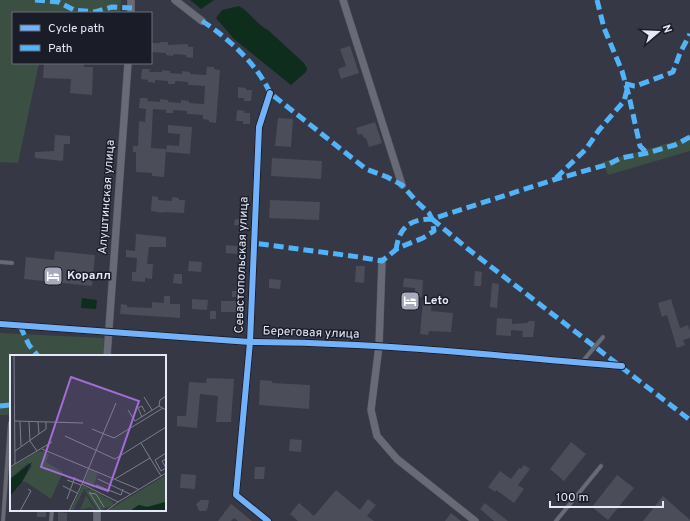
<svg xmlns="http://www.w3.org/2000/svg" width="690" height="521" viewBox="0 0 690 521" font-family="Overpass,sans-serif">
	<style>
		.green { fill: #3b4f43 }
		.water { fill: #0f2d1d }
		.building { fill: #4b4d59 }
		.lines { fill: none; stroke-linecap: round; stroke-linejoin: round }
		.service-casing { stroke: #545561; stroke-width: 4.5 }
		.minor-casing { stroke: #545561; stroke-width: 8 }
		.service { stroke: #686b76; stroke-width: 3.5 }
		.minor { stroke: #686b76; stroke-width: 7 }
		.quiet { stroke: #52b3f8; stroke-width: 5; stroke-dasharray: 10 5; stroke-linecap: butt }
		.cycleway-casing { stroke: #1a1d28; stroke-width: 8 }
		.cycleway { stroke: #73b2f8; stroke-width: 6 }
		.labels { text-anchor: middle; dominant-baseline: central; stroke-width: 3; stroke-linejoin: round; paint-order: stroke }
		.street-label { font-size: 12px; fill: #e4e8f8; stroke: #1a1d28 }
		.poi-label { font-size: 12px; font-weight: bold; fill: #e4e8f8; stroke: #1a1d28; text-anchor: start }
		.inset-road { fill: none; stroke: #7c7e8d; stroke-width: 1 }
		.view { fill: #a06ed3; fill-opacity: 0.15; stroke: #a06ed3; stroke-width: 2 }
		.inset-edge { fill: none; stroke: #e4e8f8; stroke-width: 2 }
	</style>
	<rect width="100%" height="100%" fill="#363846"/>
	<!-- green -->
	<g class="green">
		<polygon points="0,0 121,0 120,13 13,13 13,63 39,63 18,163 0,162"/>
		<polygon points="690,137 690,151 608,175 602,162"/>
		<polygon points="0,333 104,338 103,356 11,356 11,415 0,415"/>
	</g>
	<!-- water -->
	<g class="water">
		<polygon points="190,0 214,0 201,9"/>
		<path d="M239,6c11,6 17,18 29,24l36,33 3,5 -1,4 -15,13 -57,-46 -18,-21 6,-8z"/>
		<polygon points="82,298 97,300 96,309 81,308"/>
	</g>
	<!-- building -->
	<g class="building">
		<polygon points="160,42 168,42 168,45 188,44 188,47 193,47 193,58 186,57 186,55 173,54 173,56 166,55 166,53 151,52 151,43 160,43"/>
		<polygon points="350,46 359,73 341,79 338,69 346,66 340,49"/>
		<polygon points="44,63 84,63 84,67 93,67 92,95 70,93 71,79 43,78"/>
		<polygon points="207,67 214,67 214,69 220,70 216,123 209,122 209,120 203,119 203,115 187,114 187,111 173,110 173,113 166,113 166,110 153,109 151,148 166,149 164,177 152,176 152,173 136,172 136,152 133,152 133,146 138,146 139,121 145,122 146,109 139,108 140,98 148,98 147,101 160,102 160,99 168,100 168,102 181,103 181,100 189,101 189,103 204,104 205,86 188,85 188,82 175,81 175,84 168,84 168,81 155,80 155,83 148,82 148,80 141,79 142,69 150,69 149,72 162,72 162,70 170,71 170,73 182,74 182,71 190,72 190,74 206,75"/>
		<polygon points="238,87 246,88 246,90 252,90 251,101 244,101 244,98 238,98"/>
		<polygon points="237,110 245,111 244,113 250,113 250,124 243,124 243,121 236,121"/>
		<polygon points="278,118 293,119 291,147 275,146"/>
		<polygon points="375,122 382,143 369,147 366,138 364,138 362,134 358,135 356,128"/>
		<polygon points="168,125 192,127 190,154 166,152 167,145 179,146 180,134 168,133"/>
		<polygon points="55,135 70,136 70,144 64,144 63,161 35,158 35,152 54,151"/>
		<polygon points="272,158 322,161 321,179 271,176"/>
		<polygon points="152,196 158,197 158,200 172,201 172,197 179,198 179,200 185,200 184,213 163,212 163,213 151,211"/>
		<polygon points="270,200 320,202 319,220 269,218"/>
		<polygon points="235,219 248,220 248,226 234,225"/>
		<polygon points="136,234 166,237 166,247 149,247 147,264 153,264 152,279 145,278 145,282 132,281 132,272 136,272 137,258 126,257 126,250 135,251"/>
		<polygon points="226,245 237,246 237,254 226,253"/>
		<polygon points="55,251 95,255 92,286 24,279 26,257 54,260"/>
		<polygon points="189,261 202,262 201,272 188,271"/>
		<polygon points="356,266 365,266 364,283 355,282"/>
		<polygon points="475,271 482,272 481,286 474,286"/>
		<polygon points="174,274 182,274 182,284 173,283"/>
		<polygon points="404,278 423,280 422,297 415,297 415,288 403,287"/>
		<polygon points="269,279 281,280 280,289 269,288"/>
		<polygon points="492,283 499,284 497,308 490,307"/>
		<rect x="232" y="291" width="8" height="6"/>
		<polygon points="164,296 170,296 170,304 180,304 180,318 120,314 121,304 127,305 127,307 152,308 152,302 164,303"/>
		<polygon points="192,299 208,300 207,310 192,309"/>
		<polygon points="671,299 680,328 688,325 690,331 690,338 683,340 685,345 677,348 667,315 662,317 658,303"/>
		<polygon points="423,300 432,301 431,311 453,313 451,332 429,331 428,335 420,334"/>
		<rect x="221" y="301" width="15" height="11"/>
		<rect x="210" y="311" width="6" height="8"/>
		<polygon points="497,318 512,319 512,324 527,323 529,321 534,321 535,323 533,337 522,337 523,331 511,330 511,336 496,335"/>
		<polygon points="207,378 234,379 231,422 216,422 218,396 200,394 197,428 177,426 177,416 186,416 189,382 206,383"/>
		<polygon points="260,380 272,381 272,383 310,385 309,409 259,405"/>
		<polygon points="290,439 302,440 301,452 289,451"/>
		<polygon points="571,442 586,454 564,481 550,469"/>
		<polygon points="524,465 530,469 518,485 524,489 514,503 496,490 495,492 488,487 500,471 511,479 519,468 521,469"/>
		<polygon points="255,467 265,467 264,479 254,479"/>
		<polygon points="181,474 196,475 195,489 180,488"/>
		<polygon points="617,475 634,488 608,520 592,507"/>
		<polygon points="336,490 360,510 368,499 376,505 367,516 374,521 298,521 290,514 299,503 314,516"/>
		<polygon points="663,496 690,520 690,521 643,521"/>
		<polygon points="201,500 209,500 208,507 206,511 199,511 196,504"/>
		<polygon points="485,503 508,521 494,521 480,509"/>
		<polygon points="231,504 252,521 238,521 234,518 231,521 218,521"/>
		<rect x="37" y="510" width="9" height="7"/>
		<polygon points="58,512 67,513 67,521 58,521"/>
		<polygon points="451,513 461,521 445,521"/>
	</g>
	<g class="lines">
		<!-- service casing -->
		<g class="service-casing">
			<g id="service">
				<polyline points="0,262 12,263"/>
				<polyline points="582,362 603,337"/>
				<polyline points="3,521 10,423"/>
				<polyline points="51,521 52,510"/>
				<polyline points="556,521 601,466"/>
			</g>
		</g>
		<!-- minor casing -->
		<g class="minor-casing">
			<g id="minor">
				<polyline points="131,0 131,13"/>
				<polyline points="175,0 202,21"/>
				<polyline points="343,0 402,185"/>
				<polyline points="382,261 379,346 371,410 377,436 397,459 475,521"/>
				<path d="M0,324l250,18c124,0 248,14 372,24"/>
				<polyline points="107,356 128,63"/>
				<polyline points="97,521 97,510"/>
				<polyline points="268,521 236,495 250,342 259,127 270,93"/>
			</g>
		</g>
		<!-- service -->
		<use href="#service" class="service"/>
		<!-- minor -->
		<use href="#minor" class="minor"/>
		<!-- quiet -->
		<g class="quiet">
			<polyline points="35,0 58,2 74,10 95,12 112,7 132,8"/>
			<polyline points="597,0 604,28 622,71 629,96 640,146 647,153"/>
			<path d="M202,21c25,16 56,44 68,72l96,76 21,8 15,8 15,17 12,11 3,6 2,12 -11,7 -25,10 -16,13 -23,-4 -106,-14"/>
			<path d="M625,84c4,0 7,2 10,2 4,-1 33,-12 38,-14l7,-19 10,-19"/>
			<polyline points="556,178 586,149 599,130 624,101 627,90"/>
			<polyline points="432,219 468,249 690,420"/>
			<path d="M396,250c3,-23 14,-31 36,-31l121,-39 56,-16 12,-6 26,-5 28,-8 15,-8"/>
			<polyline points="20,326 29,345 38,356"/>
			<polyline points="0,406 11,405"/>
		</g>
		<!-- cycleway casing -->
		<g class="cycleway-casing">
			<g id="cycleway">
				<path d="M0,324l250,18c124,0 248,14 372,24"/>
				<polyline points="268,521 236,495 250,342 259,127 270,93"/>
			</g>
		</g>
		<!-- cycleway -->
		<use href="#cycleway" class="cycleway"/>
	</g>
	<!-- icons -->
	<defs>
		<g id="hotel-square" transform="scale(1)"><rect x="-9" y="-9" width="18" height="18" rx="4" fill="#a7aaba" stroke="#1a1d28"/><path d="M-6-4.5h1.5V1H6V5H4.5V3h-9V5H-6ZM-4 0a1.8 1.8 0 1 1 3.6 0ZM.5 0V-2.5h3Q6-2.5 6 0Z" fill="#fff"/></g>
	</defs>
	<g fill-rule="evenodd">
		<use href="#hotel-square" x="53" y="276"/>
		<use href="#hotel-square" x="410" y="301"/>
	</g>
	<g class="labels">
		<!-- street labels -->
		<g class="street-label">
			<text transform="translate(107 197) rotate(-86)">Алуштинская улица</text>
			<text transform="translate(242 265) rotate(-88)">Севастопольская улица</text>
			<text transform="translate(311 333) rotate(2)">Береговая улица</text>
		</g>
		<!-- poi labels -->
		<g class="poi-label">
			<text x="67" y="276">Коралл</text>
			<text x="424" y="301">Leto</text>
		</g>
	</g>
	<!-- overview -->
	<g transform="translate(10 355)">
		<rect width="156" height="156" fill="#363846"/>
		<path d="M34,96l5,4 -3,7 17,10 -12,27 -25,-17h-4l10,-16 -4,-3 -18,16v-11l27,-16zM79,114l9,4 -5,15 -9,-5zM156,120v28l-19,4 -9,-2 -8,6h-23zM73,130l6,4h-5l5,1 1,-1 22,12 2,4 -16,6 -14,-22 -11,22h-3zM76,140l10,16 -6,-4 -10,3z" fill="#3b4f43"/>
		<path d="M22,107l-10,20 -12,14v-17zM155,147l1,9h-36l9,-6 8,2z" fill="#0f2d1d"/>
		<path class="inset-road" d="M4,0l1,109M134,42l8,13M149,51l1,-6 6,-4M118,55l7,11 24,-15 7,4M132,62l-4,-9 4,-2 3,6M5,66l68,2M10,67l1,24M19,67l1,19 7,10M28,67l1,12M82,74l22,9 49,-30M55,81l50,23 51,-32M131,88l20,33M32,94l96,40M5,96l31,-22v-7M156,98l-11,7 6,11 5,-3M156,104l-4,2 4,7M0,112l42,-25M88,124l32,15M105,124l35,-21M57,125l14,5M72,129l34,-81M86,130l25,10 2,-6M53,131l14,7M79,137l12,19M79,138l7,1 8,13M57,144l8,-22M10,156l11,-20 -3,-2M59,156l13,-27 36,18 48,-29M96,156l12,-9"/>
		<path class="view" d="M61,22l68,24 -31,90 -67,-24z"/>
		<rect width="156" height="156" class="inset-edge"/>
	</g>
	<!-- legend -->
	<rect x="12" y="12" width="140" height="52" fill="#1a1d28" stroke="#6b6e7b"/>
	<rect x="20" y="25" width="20" height="6" fill="#73b2f8" stroke="#6b6e7b"/>
	<text x="48" y="32" font-size="12" fill="#e4e8f8">Cycle path</text>
	<rect x="20" y="45" width="20" height="6" fill="#52b3f8" stroke="#6b6e7b"/>
	<text x="48" y="52" font-size="12" fill="#e4e8f8">Path</text>
	<!-- north arrow -->
	<g transform="translate(658 32) rotate(71)" stroke="#1a1d28" stroke-width="3" paint-order="stroke">
	<path d="M0-3L7 15L0 10L-7 15Z" fill="#e4e8f8"/>
	<text y="-6" font-size="11" font-weight="bold" text-anchor="middle" fill="#e4e8f8">N</text>
	</g>
	<!-- scale -->
	<path d="M550 501v6h113v-6" fill="none" stroke="#e4e8f8" stroke-width="2"/>
	<text x="556" y="501" font-size="12" fill="#e4e8f8" stroke="#1a1d28" stroke-width="3" paint-order="stroke">100 m</text>
</svg>
